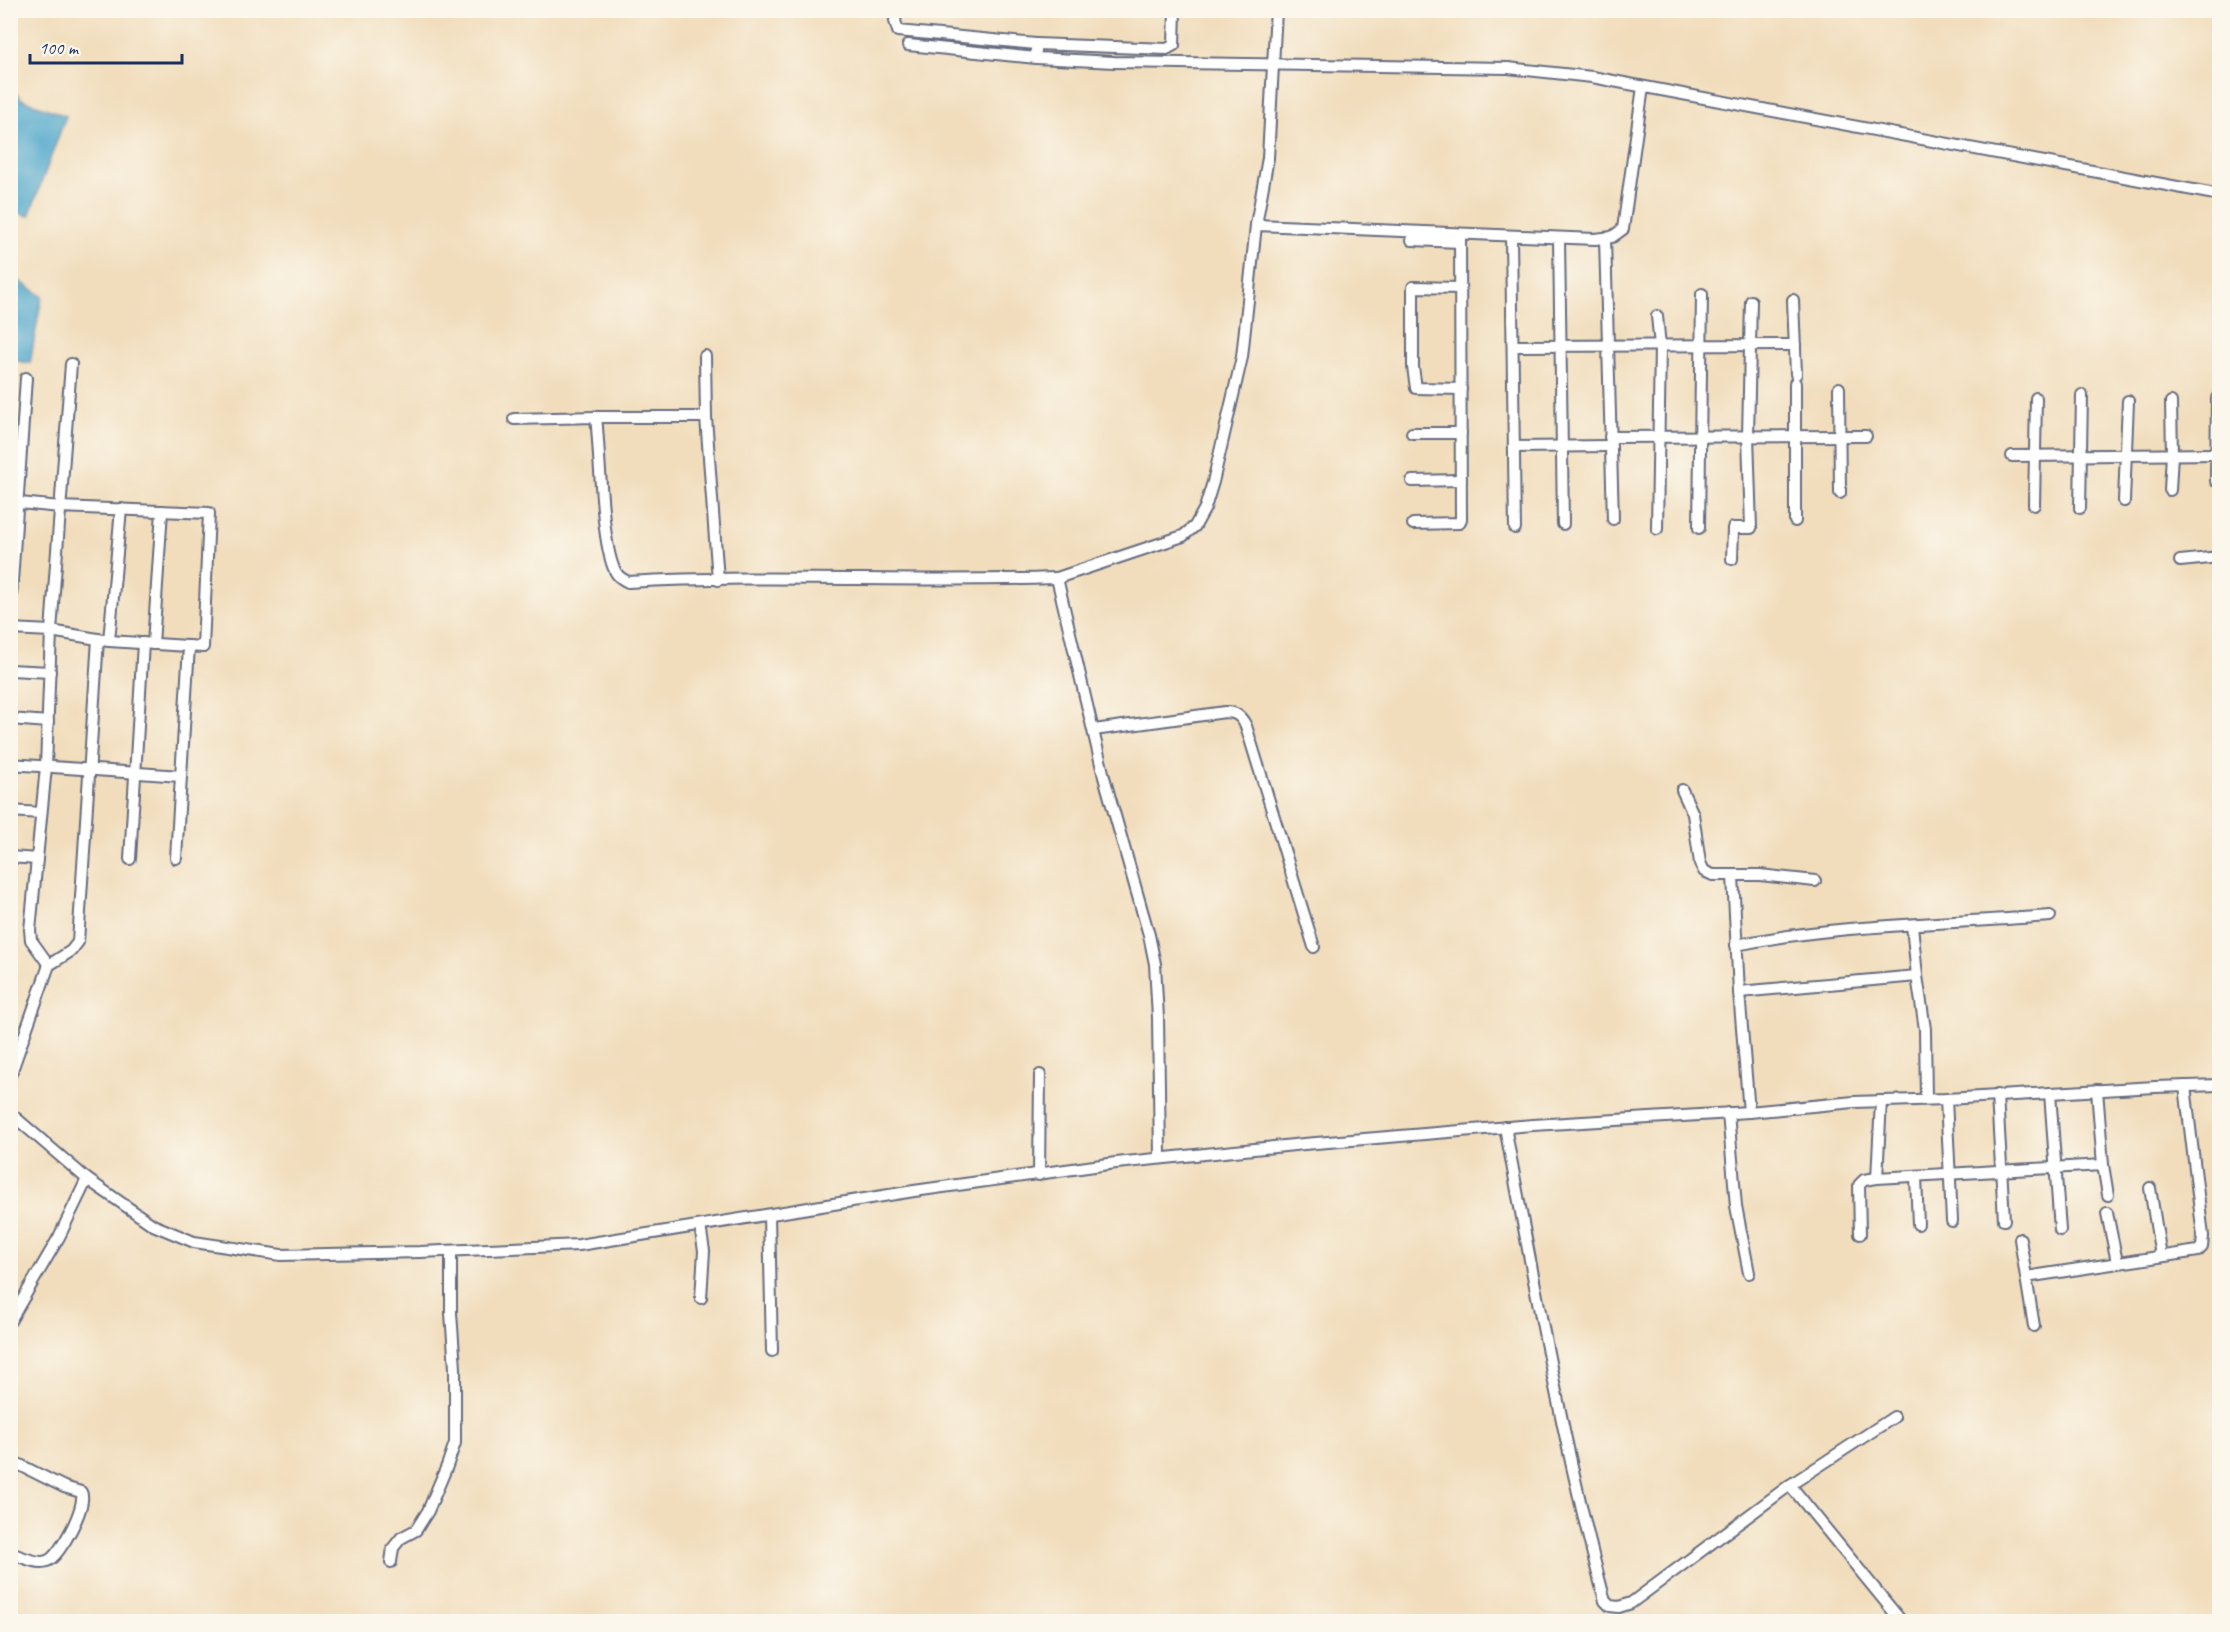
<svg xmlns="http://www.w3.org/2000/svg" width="2230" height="1632" viewBox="0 0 2230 1632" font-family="Caveat,sans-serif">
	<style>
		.water { fill: #4ea6cb; stroke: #346a94; stroke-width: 1.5 }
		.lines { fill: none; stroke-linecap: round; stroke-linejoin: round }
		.minor-casing { stroke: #666c7f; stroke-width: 14 }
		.minor { stroke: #fff; stroke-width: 10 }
	</style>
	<rect width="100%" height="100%" fill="#fbf7ec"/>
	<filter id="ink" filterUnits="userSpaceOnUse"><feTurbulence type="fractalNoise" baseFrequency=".0167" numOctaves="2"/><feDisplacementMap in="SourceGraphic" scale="12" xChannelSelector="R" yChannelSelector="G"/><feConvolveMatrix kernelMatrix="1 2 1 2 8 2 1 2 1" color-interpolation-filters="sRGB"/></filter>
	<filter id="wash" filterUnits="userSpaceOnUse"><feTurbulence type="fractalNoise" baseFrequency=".008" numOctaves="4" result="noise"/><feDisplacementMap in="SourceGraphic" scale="24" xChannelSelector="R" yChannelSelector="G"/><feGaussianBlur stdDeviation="1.35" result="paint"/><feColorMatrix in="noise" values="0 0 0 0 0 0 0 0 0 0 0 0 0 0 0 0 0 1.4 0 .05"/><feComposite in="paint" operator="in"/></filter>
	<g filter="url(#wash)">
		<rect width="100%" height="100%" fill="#f1ddbc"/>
		<!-- water -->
		<g class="water">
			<polygon points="11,87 21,99 66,116 29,216 11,211"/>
			<polygon points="10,279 18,280 42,296 30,363 11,360"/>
		</g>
	</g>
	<g filter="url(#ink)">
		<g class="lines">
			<!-- minor casing -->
			<g class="minor-casing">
				<g id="minor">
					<polyline points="897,10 895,21 898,31 1036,44 1036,51"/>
					<polyline points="1036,44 1167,49 1174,45 1175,10"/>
					<polyline points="908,45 1036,58 1114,62 1508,68 1592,77 2220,195"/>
					<polyline points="1256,225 1595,239 1612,237 1623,229 1643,87"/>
					<polyline points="1511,236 1515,528"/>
					<polyline points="1559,238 1563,524"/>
					<polyline points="1605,239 1613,519"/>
					<polyline points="1412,240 1460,242"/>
					<polyline points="1460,288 1413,287 1413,367 1416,388 1461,389"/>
					<polyline points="1793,300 1796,374"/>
					<polyline points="1657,316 1660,346 1657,529"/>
					<polyline points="1513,346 1795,345"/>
					<polyline points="705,356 706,417 718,580"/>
					<polyline points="1839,388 1840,493"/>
					<polyline points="596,417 706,417"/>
					<path d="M514,419l82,-2c4,31 5,136 21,157 2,3 7,6 11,8 142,-8 286,1 429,-4"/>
					<polyline points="1412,433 1461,433"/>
					<polyline points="1610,437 1866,436"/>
					<polyline points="1514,447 1610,446"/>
					<polyline points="2012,456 2220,454"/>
					<polyline points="1412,481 1461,480"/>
					<polyline points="2216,481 2217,398 2220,399"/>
					<polyline points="2170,490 2172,454 2171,402"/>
					<polyline points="2124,501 2128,401"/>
					<polyline points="10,502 60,507 209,513 203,647 109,641 51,631 71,364"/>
					<polyline points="2034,505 2036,398"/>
					<polyline points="2080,508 2082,395"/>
					<polyline points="1795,521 1795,383"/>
					<polyline points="1413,524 1459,523 1461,519 1460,234"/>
					<polyline points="1699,528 1702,294"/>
					<polyline points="1732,559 1733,528 1751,528 1748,436 1751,301"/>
					<polyline points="2180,561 2220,557"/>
					<polyline points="10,611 26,378"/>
					<polyline points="10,629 51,631 46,767 30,930 31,940 49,965"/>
					<polyline points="109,641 121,509"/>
					<polyline points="153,644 162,511"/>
					<polyline points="10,670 50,672"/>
					<polyline points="10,719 48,722"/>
					<path d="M1094,730l131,-18c11,0 16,4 21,14l68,221"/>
					<polyline points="10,764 181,776"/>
					<polyline points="1682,790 1693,814 1700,863 1704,871 1713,875 1760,875 1815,881"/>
					<polyline points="10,811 41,813"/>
					<polyline points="10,857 37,859"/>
					<polyline points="176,858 189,646"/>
					<polyline points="130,859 143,643"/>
					<polyline points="1733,876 1739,992 1749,1112"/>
					<polyline points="1912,925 1917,976 1925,1029 1926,1099"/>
					<path d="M1736,945c103,-21 209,-21 314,-29"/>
					<polyline points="1739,992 1917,976"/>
					<polyline points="10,1076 49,965 71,951 78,942 98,639"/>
					<polyline points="2097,1090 2103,1165 2108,1195"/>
					<polyline points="2050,1093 2060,1230"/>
					<polyline points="1997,1095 2004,1220"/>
					<polyline points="1946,1099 1952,1221"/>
					<polyline points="1881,1101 1877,1178 2103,1165"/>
					<polyline points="10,1113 87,1179 153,1225 194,1242 281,1255 420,1252 579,1245 914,1191 1116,1163 1304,1144 1533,1125 1749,1112 1854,1102 1946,1099 2155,1087 2220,1085"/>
					<polyline points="1728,1113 1736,1206 1749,1273"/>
					<path d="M1505,1127c30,159 58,318 100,474l5,5 9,1 12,-4 159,-118 104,-68"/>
					<polyline points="1160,1157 1158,1018 1155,964 1149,935 1104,777 1057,578 1183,536 1195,526 1205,508 1213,482 1242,357 1256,225 1268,158 1276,10"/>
					<polyline points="1039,1175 1040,1075"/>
					<polyline points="1916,1177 1918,1224"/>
					<polyline points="2150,1188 2161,1256"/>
					<polyline points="2107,1213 2117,1262"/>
					<polyline points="769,1215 772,1351"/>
					<polyline points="700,1226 704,1251 701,1298"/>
					<polyline points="1860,1234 1859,1185 1864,1180 1877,1178"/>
					<polyline points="2020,1239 2026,1277 2198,1251 2202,1247 2203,1236 2185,1086"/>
					<polyline points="2026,1277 2034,1326"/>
					<polyline points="10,1321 59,1237 87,1179"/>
					<path d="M10,1460l54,27 17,5c7,12 -21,65 -34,69 -10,4 -26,-5 -37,-8"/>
					<polyline points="1790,1485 1902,1622"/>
					<polyline points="391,1562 393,1548 401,1538 416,1530 428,1511 447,1466 455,1443 455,1368 451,1313 451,1251"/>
				</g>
			</g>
			<!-- minor -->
			<use href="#minor" class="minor"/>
		</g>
	</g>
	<!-- margin -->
	<rect width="2230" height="1632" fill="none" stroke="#fbf7ec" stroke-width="36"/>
	<!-- scale -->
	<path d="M30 54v9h152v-9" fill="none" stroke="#1b2f5e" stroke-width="3"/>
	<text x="39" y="54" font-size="18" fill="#1b2f5e" stroke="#fbf7ec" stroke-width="4.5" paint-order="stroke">100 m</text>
</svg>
